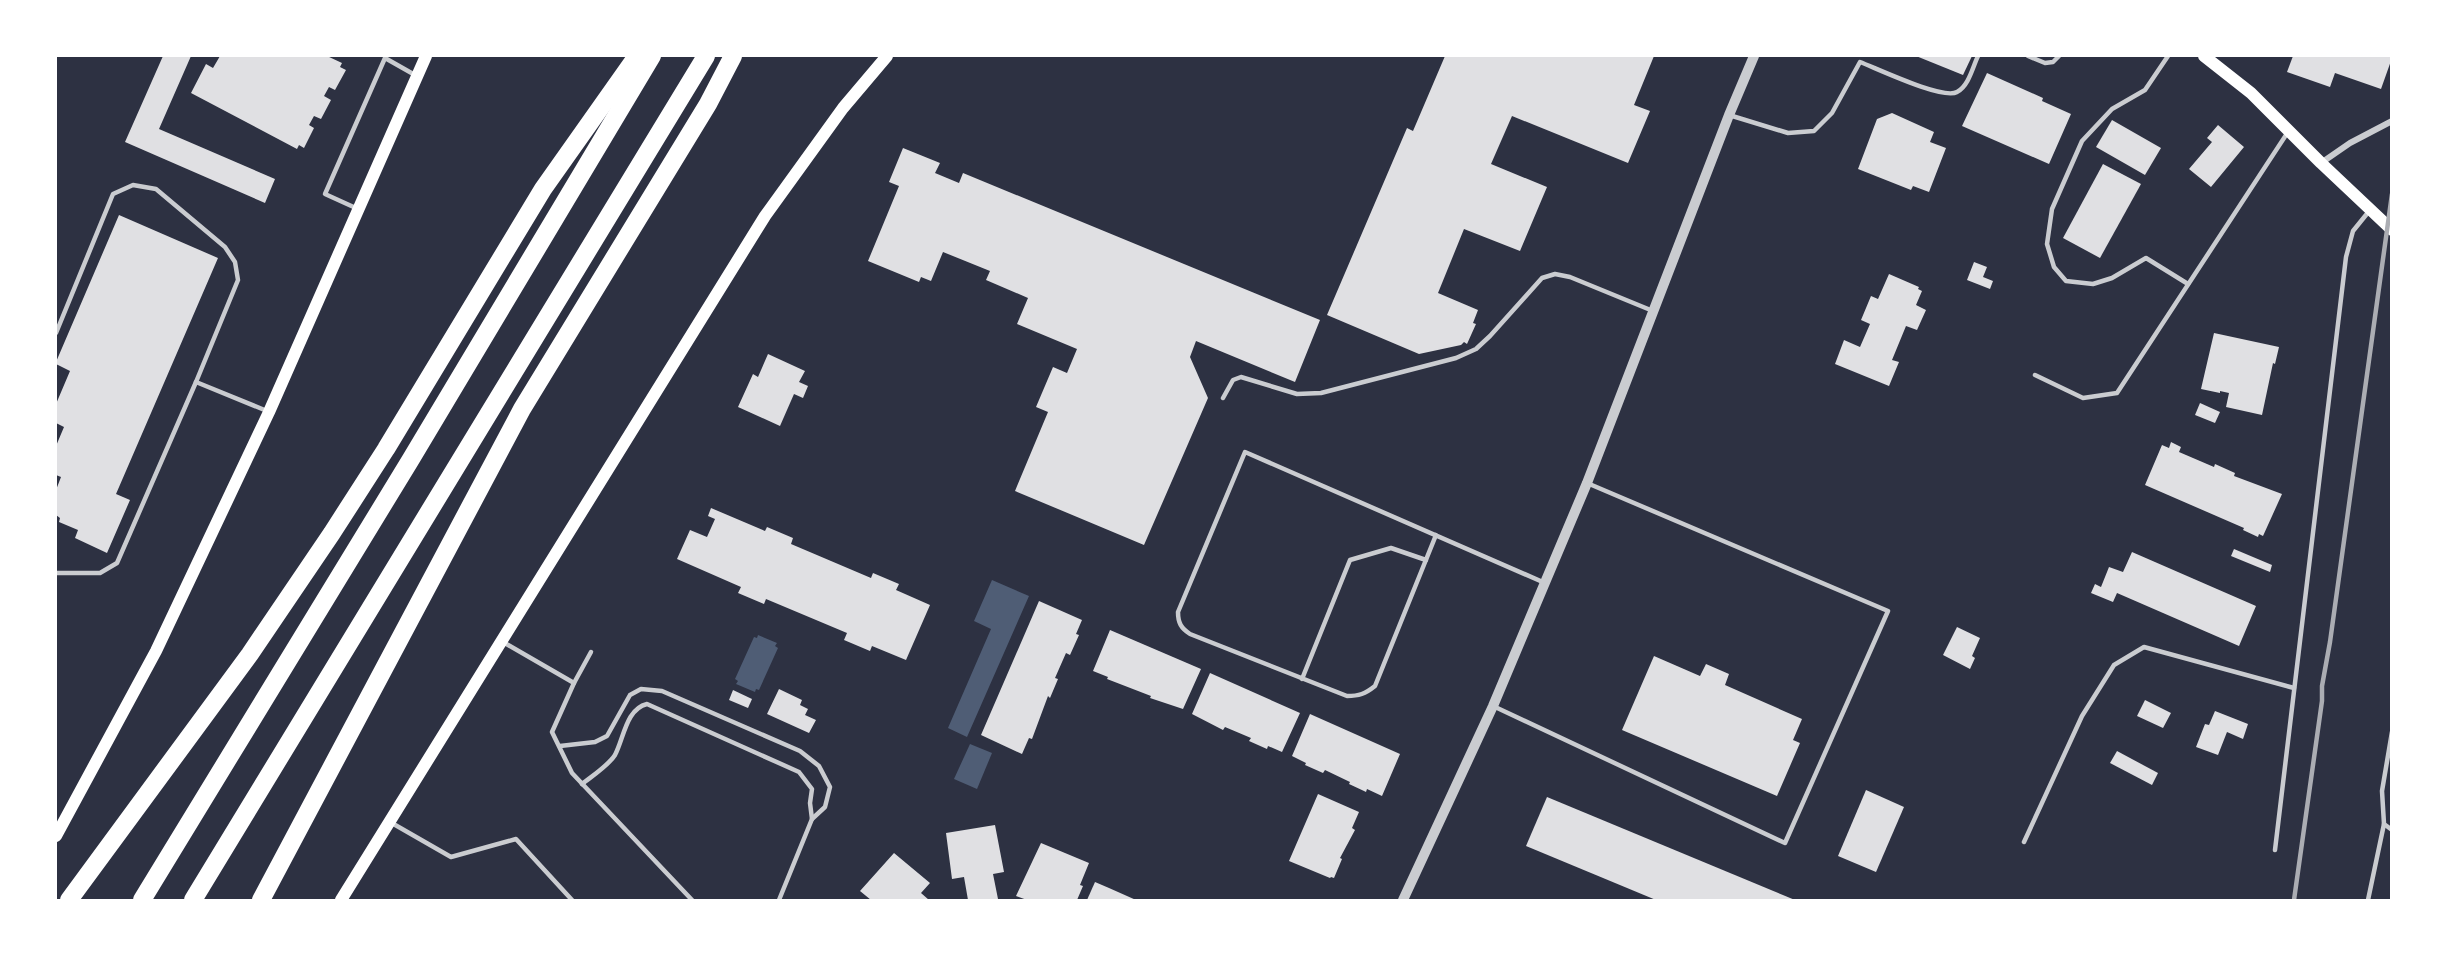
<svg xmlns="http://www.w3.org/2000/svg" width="2447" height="956" viewBox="0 0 2447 956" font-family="'Source Sans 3',sans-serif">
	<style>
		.water { fill: #4f5d75 }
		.building { fill: #e0e0e3 }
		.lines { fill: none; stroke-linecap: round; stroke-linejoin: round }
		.service { stroke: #caccd0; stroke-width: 4.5 }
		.minor { stroke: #caccd0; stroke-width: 6 }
		.tertiary { stroke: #caccd0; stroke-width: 10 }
		.secondary { stroke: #fff; stroke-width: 12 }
		.motorway { stroke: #fff; stroke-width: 18 }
		.rail { stroke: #abadb3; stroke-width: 4.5 }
	</style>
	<rect width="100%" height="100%" fill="#2d3142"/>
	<!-- water -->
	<g class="water">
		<polygon points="992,580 1029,596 967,737 948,728 991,629 974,621"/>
		<polygon points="758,635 777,643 775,646 778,648 759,690 756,689 755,692 736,684 738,681 735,679 754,637 757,638"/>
		<polygon points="970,744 992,753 977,789 954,779"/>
	</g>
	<!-- building -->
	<g class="building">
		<polygon points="163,56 191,56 159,129 275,179 265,203 125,142"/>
		<polygon points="220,56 327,56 342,63 340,67 346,70 335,90 329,87 324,96 331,100 321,119 314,116 309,125 314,128 304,148 299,145 297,149 191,93 206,64 213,68"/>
		<polygon points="1445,56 1654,56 1634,105 1650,111 1628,163 1512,116 1491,164 1547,187 1520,251 1464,229 1438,293 1478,310 1473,323 1476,324 1467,344 1464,342 1461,345 1419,354 1327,315 1407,128 1413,131"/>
		<polygon points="1916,56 1972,56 1963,75"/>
		<polygon points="2293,56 2392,56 2392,58 2381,89 2335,73 2330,87 2287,72"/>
		<polygon points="1987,73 2043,98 2042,101 2071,114 2049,164 1962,126"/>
		<polygon points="1892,113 1934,132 1930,142 1946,148 1929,192 1913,186 1911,190 1858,169 1877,119"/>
		<polygon points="2112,120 2161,148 2145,175 2096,147"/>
		<polygon points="2218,125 2244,147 2211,187 2189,169 2212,142 2207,138"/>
		<polygon points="903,148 940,163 935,173 959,183 963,173 1320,320 1295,382 1196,341 1190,357 1208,398 1144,545 1015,491 1048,412 1036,407 1053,367 1067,373 1077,349 1017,324 1028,298 986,280 990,271 943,252 931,281 921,277 919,282 868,261 899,186 889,182"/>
		<polygon points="2103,164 2141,184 2100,258 2063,238"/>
		<polygon points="119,215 218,258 116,494 130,500 107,553 75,538 78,530 59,522 60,518 56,515 56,490 61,477 56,475 56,446 64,427 56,423 56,404 70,371 56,364 56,362"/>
		<polygon points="1974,262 1987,267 1983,277 1993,281 1990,289 1967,280"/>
		<polygon points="1889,274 1919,287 1918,289 1922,291 1916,305 1926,310 1917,330 1906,326 1892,360 1899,362 1889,386 1835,364 1844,340 1860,347 1870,324 1861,320 1871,296 1878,299"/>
		<polygon points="2214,333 2279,347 2275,364 2273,363 2262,415 2226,407 2229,393 2220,391 2220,393 2201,389"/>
		<polygon points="768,354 805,371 799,382 808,386 803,398 794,394 780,426 738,407 753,374 758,377"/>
		<polygon points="2200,403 2220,412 2215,423 2195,415"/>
		<polygon points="2171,442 2181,447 2179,452 2214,467 2215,464 2235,473 2234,476 2282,494 2263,536 2259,534 2258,537 2243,530 2244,528 2145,485 2162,445 2169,448"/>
		<polygon points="711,508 765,531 767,527 793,538 791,544 871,578 873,573 899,584 896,590 930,605 906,660 872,646 870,651 844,640 847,633 766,599 764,604 738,593 741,587 677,559 690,530 707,537 715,519 708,516"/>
		<polygon points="2234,549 2272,565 2270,572 2231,556"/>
		<polygon points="2132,552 2256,606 2239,646 2117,593 2113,602 2091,593 2095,584 2101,587 2109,567 2123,572"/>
		<polygon points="1039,601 1082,620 1076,634 1079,635 1070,655 1066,653 1055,678 1058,679 1050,698 1048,696 1032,739 1029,738 1022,754 981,735"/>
		<polygon points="1957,627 1980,638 1972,656 1975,658 1970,669 1943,655"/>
		<polygon points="1110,630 1201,669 1183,709 1150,698 1151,696 1107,679 1108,677 1093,671"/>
		<polygon points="1654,656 1700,676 1706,664 1729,674 1725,685 1802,719 1793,740 1800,743 1777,796 1622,730"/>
		<polygon points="1210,673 1300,713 1282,752 1268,746 1267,749 1249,741 1251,738 1225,727 1223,730 1192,714"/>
		<polygon points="779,689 802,700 800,705 808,709 805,715 816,720 809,733 767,714"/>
		<polygon points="733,690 752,699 748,708 729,700"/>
		<polygon points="2145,700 2171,713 2163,728 2137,716"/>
		<polygon points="2215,711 2248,724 2243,739 2227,732 2218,755 2196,747 2205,724 2209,725"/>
		<polygon points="1310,714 1400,754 1382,796 1367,789 1366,792 1364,791 1349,784 1350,782 1325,770 1323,773 1305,765 1306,763 1292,756"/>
		<polygon points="2117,751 2158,773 2152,785 2110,763"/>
		<polygon points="1866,790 1904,807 1876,872 1838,856"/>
		<polygon points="1318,794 1359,812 1352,828 1355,830 1340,858 1342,859 1334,878 1331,877 1330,878 1289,861"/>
		<polygon points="1547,797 1795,900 1656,900 1526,846"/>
		<polygon points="995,825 1004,872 993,874 998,899 968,900 964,877 952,879 946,833"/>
		<polygon points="1041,843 1089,863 1080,885 1083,886 1077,900 1027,900 1016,896"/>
		<polygon points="894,853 930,883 921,893 929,900 871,900 860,891"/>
		<polygon points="1095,882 1109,888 1136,900 1087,900"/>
	</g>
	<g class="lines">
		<!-- service -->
		<g class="service">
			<polyline points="2028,56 2045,63 2053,62 2059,56"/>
			<polyline points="2168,56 2145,90 2112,109 2082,141 2052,209 2047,244 2054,267 2066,281 2093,284 2112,278 2146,258 2188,284"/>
			<path d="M1729,115l59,18 26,-2 18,-18 28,-51c18,7 83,38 97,30 12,-6 16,-26 21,-36"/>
			<polyline points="358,209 325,194 385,58 415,75"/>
			<polyline points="56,333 113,194 133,185 156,189 225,247 235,262 238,280 196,382 267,411"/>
			<polyline points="2035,375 2083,398 2117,393 2288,132"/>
			<polyline points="1223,398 1233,380 1241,377 1297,394 1321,393 1456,358 1476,349 1490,336 1542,278 1555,274 1570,277 1653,311"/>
			<path d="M1436,535l-61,151c-10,8 -16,10 -28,10l-157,-62c-9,-6 -12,-11 -12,-22l67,-160 300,131"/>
			<polyline points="56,573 100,573 117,563 196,382"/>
			<polyline points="503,642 574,683 552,732 572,773 692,900"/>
			<polyline points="1302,679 1350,560 1391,548 1426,560"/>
			<polyline points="574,683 591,652"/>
			<polyline points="1493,706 1785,843 1888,611 1587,483"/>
			<polyline points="2392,732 2382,791 2384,824 2392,830"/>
			<polyline points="560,746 595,742 607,736 630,695 641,689 662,691 800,751 819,766 830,787 825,807 812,819 779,900"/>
			<path d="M582,784c10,-8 26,-18 33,-29 9,-17 11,-46 32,-51l152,68 13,17 -2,14 2,16"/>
			<polyline points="390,822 451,857 516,839 572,900"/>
			<polyline points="2024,842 2082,716 2114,665 2144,647 2294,688"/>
			<polyline points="2275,850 2346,257 2353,231 2370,210"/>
			<polyline points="2368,900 2384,824"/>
		</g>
		<!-- minor -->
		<polyline class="minor" points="2321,163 2350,143 2392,121"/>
		<!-- tertiary -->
		<polyline class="tertiary" points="1403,900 1493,706 1587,483 1729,115 1754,56"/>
		<!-- secondary -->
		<g class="secondary">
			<polyline points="2204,56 2251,93 2321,163 2392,230"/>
			<polyline points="56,836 156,651 269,412 426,56"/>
			<polyline points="341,900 765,216 843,108 887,56"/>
		</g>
		<!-- motorway -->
		<g class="motorway">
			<polyline points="69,900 250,654 332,533 386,449 543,189 637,56"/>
			<polyline points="142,900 411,459 652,56"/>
			<polyline points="193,900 706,56"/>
			<polyline points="261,900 522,409 708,104 733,56"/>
		</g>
		<!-- rail -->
		<polyline class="rail" points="2294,900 2322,701 2322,686 2330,642 2392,194"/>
	</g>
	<!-- border -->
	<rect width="2447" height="956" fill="none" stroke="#ffffff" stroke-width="114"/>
</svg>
